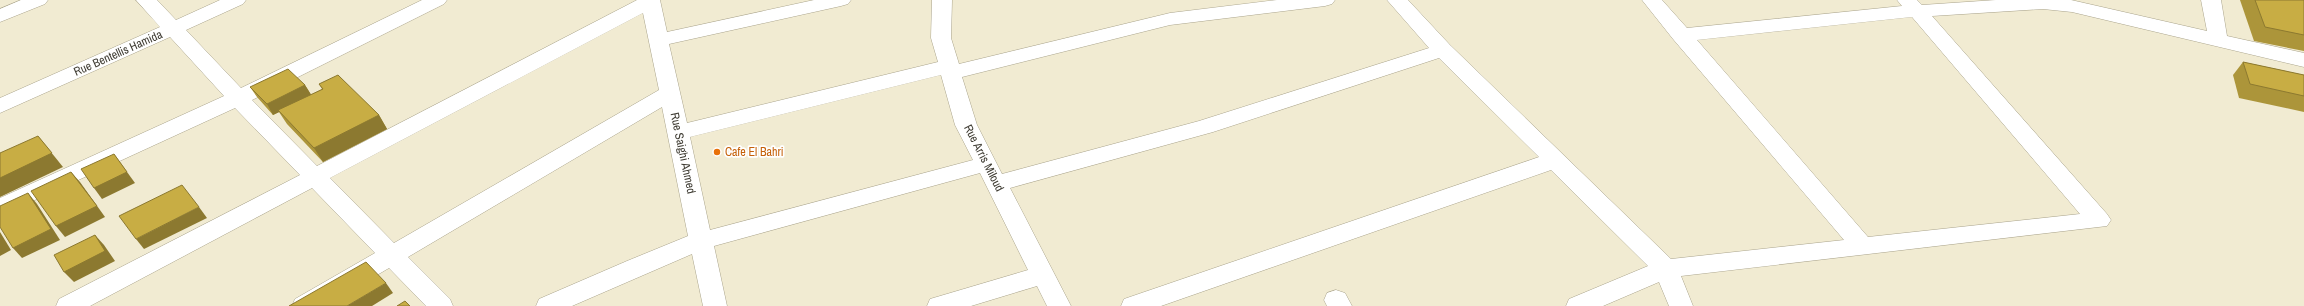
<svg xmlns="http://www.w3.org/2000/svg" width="2304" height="306" viewBox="0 0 2304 306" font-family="'Archivo Narrow',sans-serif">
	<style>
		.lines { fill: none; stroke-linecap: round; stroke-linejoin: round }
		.minor-casing { stroke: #aaa48c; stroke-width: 1 }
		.minor { fill: #fff; fill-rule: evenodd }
		.wall { fill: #ac953a }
		.shaded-wall { fill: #8c7930 }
		.building { fill: #c8ad44; stroke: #8c7930 }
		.food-dot { fill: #e8710a; stroke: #fff; stroke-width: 1.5 }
		.labels { text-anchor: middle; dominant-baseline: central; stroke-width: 3.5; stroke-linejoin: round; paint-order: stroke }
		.street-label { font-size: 12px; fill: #3f3c33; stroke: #fff }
		.food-label { font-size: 12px; fill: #c56008; stroke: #fff; text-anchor: start }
	</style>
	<rect width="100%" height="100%" fill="#f1ebd2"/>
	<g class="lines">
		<!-- minor casing -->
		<g class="minor-casing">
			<g id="minor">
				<polygon points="21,0 48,0 45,4 0,22 0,9"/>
				<path d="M136,0h21l19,20 44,-20h26l-3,4 -57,26 55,58 181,-88h25l-3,4 -192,96 65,66 320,-166h23l7,32 147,-32h37l-3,4 -7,2 -172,38 18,79 251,-61 -7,-24 1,-38h20l-1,38 8,26 211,-51 107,-13h58l-3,4 -7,2 -155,19 -208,52 15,48 25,49 197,-53 230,-73 -42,-48h21l42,45 221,214 173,-19 -171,-201 -31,-39h20l25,28 215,-22 -5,-6h20l5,5 74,-5h75l136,31 -6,-31h20l6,36 77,17v14l-232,-55 -29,-3 -111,7 175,198 4,6 -4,6 -426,50 12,30h-24l-10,-24 -56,24h-37l3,-7 79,-33 -97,-96 -390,136h-40l3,-7 415,-142 -100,-99 -226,74 -203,56 61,118h-24l-10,-20 -66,20h-44l3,-7 98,-29 -48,-97 -266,73 13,60h-24l-11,-52 -120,52h-36l3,-7 88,-38 61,-25 -26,-129 -254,150 42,42 3,7h-27l-37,-38 -65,38h-32l3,-7 80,-46 -63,-65 -222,118h-34l3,-7 241,-124 -65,-67 -235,108v-18l224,-102 -54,-59 -170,76v-15l160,-71zM643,13l16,77 -265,153 -64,-65zM1912,17l168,197 -212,23 -171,-197zM941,75l14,50 18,35 -263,70 -20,-93z"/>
				<polygon points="1336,290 1345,293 1352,306 1327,306 1324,300 1327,293"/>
			</g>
		</g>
		<!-- minor -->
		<use href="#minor" class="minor"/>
	</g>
	<!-- wall -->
	<g class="wall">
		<polygon points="2240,0 2304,0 2304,51 2254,41"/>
		<polygon points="2243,62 2304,75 2304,112 2239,98 2233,75"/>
		<polygon points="319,84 379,115 387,129 323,162 287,124 279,112 273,115 257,97 250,87 305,85 311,95 322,89"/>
	</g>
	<!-- shaded-wall -->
	<g class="shaded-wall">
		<polygon points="305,85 312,96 273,115 267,104"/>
		<polygon points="379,115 387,129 323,162 314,148"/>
		<polygon points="38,136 63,167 0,197 0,178"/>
		<polygon points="114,154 135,183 102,199 94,188"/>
		<polygon points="71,172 80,182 105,217 65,237 56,226"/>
		<polygon points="28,193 37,204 60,240 22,258 13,248"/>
		<polygon points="199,207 207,218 144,249 136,239"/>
		<polygon points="0,232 11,250 0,256"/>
		<polygon points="95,235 104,245 115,261 74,282 64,272"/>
		<polygon points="386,283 393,293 372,306 347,306"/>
	</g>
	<!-- building -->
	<g class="building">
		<polygon points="2255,0 2304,0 2304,35 2265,27"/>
		<polygon points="2243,62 2304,75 2304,96 2250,84"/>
		<polygon points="288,69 305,85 267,104 250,87"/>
		<polygon points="338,75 379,115 314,148 278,110 323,89 319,84"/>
		<polygon points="38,136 52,153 0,178 0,153"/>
		<polygon points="114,154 127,172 94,188 81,169"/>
		<polygon points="71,172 97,206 56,226 31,191"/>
		<polygon points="182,185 199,207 136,239 119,216"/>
		<polygon points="28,193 51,229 13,248 0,227 0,206"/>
		<polygon points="95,235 105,251 64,272 54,255"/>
		<polygon points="366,262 386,283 347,306 289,306"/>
		<polygon points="405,301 410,306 397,306"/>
	</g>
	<!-- markers -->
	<circle class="food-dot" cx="717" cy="152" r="4"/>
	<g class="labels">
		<!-- street labels -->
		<g class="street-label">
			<text transform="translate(118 53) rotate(-24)">Rue Bentellis Hamida</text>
			<text transform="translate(683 153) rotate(78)">Rue Saighi Ahmed</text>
			<text transform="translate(984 158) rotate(63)">Rue Arris Miloud</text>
		</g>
		<!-- food labels -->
		<g class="food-label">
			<text x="725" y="152">Cafe El Bahri</text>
		</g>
	</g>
</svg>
